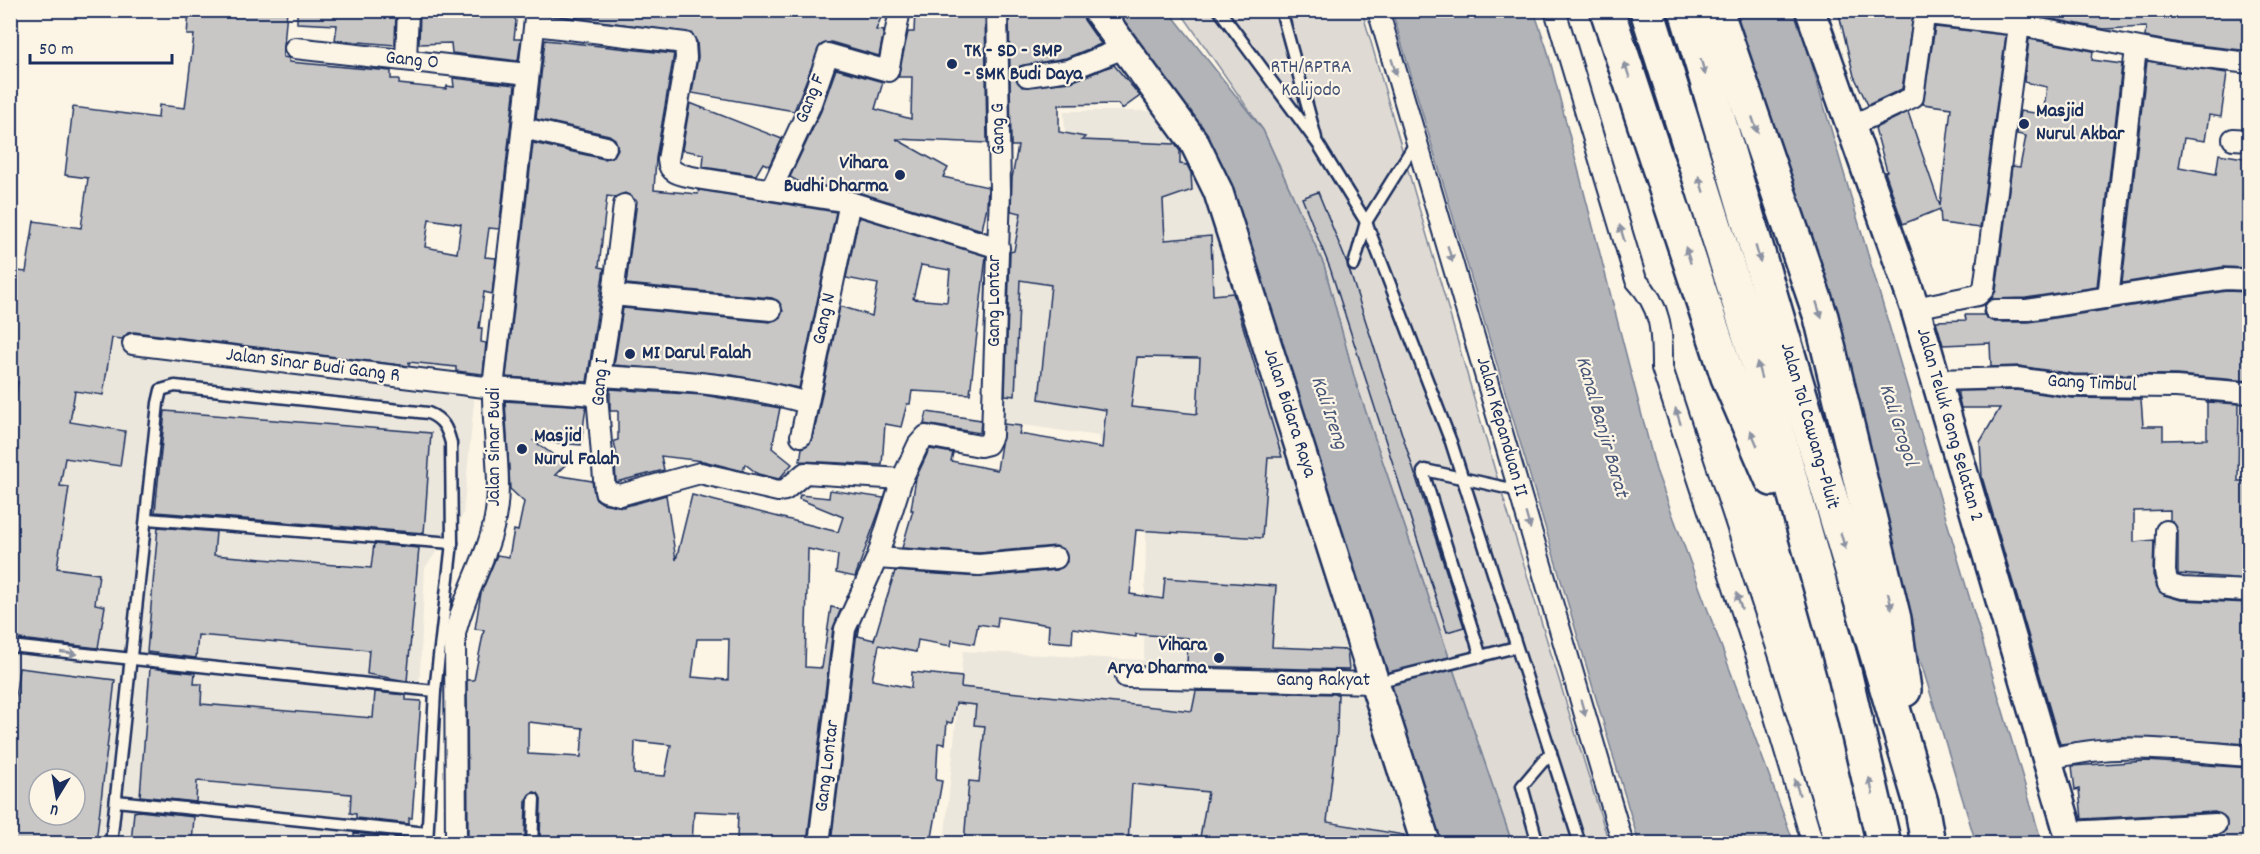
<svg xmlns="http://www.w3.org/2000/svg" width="2260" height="854" viewBox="0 0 2260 854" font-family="Dekko,sans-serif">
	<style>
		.built { fill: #ece7dc; fill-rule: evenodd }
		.green { fill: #dfdbd4; stroke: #7d8599; stroke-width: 1.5 }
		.water { fill: #b2b4b8; stroke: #767f94; stroke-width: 1.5 }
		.building { fill: #c8c7c6; stroke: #1b2f5e; stroke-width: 1.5; fill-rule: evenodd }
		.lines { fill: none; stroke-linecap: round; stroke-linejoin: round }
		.lane-casing { stroke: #1b2f5e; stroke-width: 15 }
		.street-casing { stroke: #1b2f5e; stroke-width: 24 }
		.secondary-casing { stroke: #1b2f5e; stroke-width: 33 }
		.highway-casing { stroke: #1b2f5e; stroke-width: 38 }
		.lane { stroke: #fcf5e5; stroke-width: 10 }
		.street { stroke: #fcf5e5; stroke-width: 20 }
		.secondary { stroke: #fcf5e5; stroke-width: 28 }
		.highway { stroke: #fcf5e5; stroke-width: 33 }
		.oneway { fill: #8c92a2 }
		.poi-dot { fill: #1b2f5e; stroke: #fcf5e5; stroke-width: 2 }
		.labels { text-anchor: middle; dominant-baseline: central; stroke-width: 4.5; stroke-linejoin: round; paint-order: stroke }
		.poi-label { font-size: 20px; font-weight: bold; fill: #1b2f5e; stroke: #fcf5e5; text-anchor: start }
		.street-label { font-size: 20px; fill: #1b2f5e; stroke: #fcf5e5 }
		.park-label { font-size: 20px; fill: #425176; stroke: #fcf5e5 }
		.water-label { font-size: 21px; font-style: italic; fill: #485779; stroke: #fcf5e5 }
	</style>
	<rect width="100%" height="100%" fill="#fcf5e5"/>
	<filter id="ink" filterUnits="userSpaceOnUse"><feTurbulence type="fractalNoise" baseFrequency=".0167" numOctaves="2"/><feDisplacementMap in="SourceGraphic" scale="12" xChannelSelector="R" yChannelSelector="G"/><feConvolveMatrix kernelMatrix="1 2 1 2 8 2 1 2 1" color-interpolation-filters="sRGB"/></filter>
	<g filter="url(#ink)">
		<!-- built -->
		<g class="built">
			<polygon points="1064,111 1161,111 1197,159 1410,843 944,844 963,651 1144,660 1147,468 1107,458 1098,436 989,420 1005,176 1066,159"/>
			<path d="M116,300l364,43 -17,172 -38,53 -13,275h-401l-1,-489zM39,779h36v36h-36z"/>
		</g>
		<!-- green -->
		<polygon class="green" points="1180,11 1362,11 1496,474 1609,843 1512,843 1355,380 1324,265 1263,130"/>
		<!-- water -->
		<g class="water">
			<polygon points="1114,11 1169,11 1263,130 1324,265 1355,380 1512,843 1439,843 1233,221"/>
			<polygon points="1392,11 1534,11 1547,49 1656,470 1794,843 1639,843"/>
			<polygon points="1722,11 1796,11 2042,843 1976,843"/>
		</g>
		<!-- building -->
		<g class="building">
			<path d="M189,10h98l-4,47 6,1v4l102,9v8h8v5l47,5 1,-3 7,1 -1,-9 62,7 -16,144 -10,-1 -4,29 11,1 -4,36 -8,-2 -5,36h3l-1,14 5,1 -3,31 -27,-3v-4l-47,-5v4l-275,-34 -6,1 -6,6 -10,-1 -9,57 -28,-4 -5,31 55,9 -5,35 -55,-8 -5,28 9,1 -12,81 42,6 -4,30 10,2 -7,42 -88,-10 3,-58h-3v-148l8,-50 -8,-1v-111l16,2 8,-51 47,7 7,-50 -23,-3 8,-68 85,11 1,-13 26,3 9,-73h-7zM429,219l32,5 -4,29 -32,-6z"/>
			<polygon points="297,10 396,10 395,45 335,40 337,25 297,23"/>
			<polygon points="420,10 510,10 516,21 514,39 521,39 518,61 452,53 451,43 419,44"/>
			<polygon points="561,10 884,10 876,30 884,31 879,56 831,42 820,46 794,111 692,93 698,57 697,42 691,33 561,16"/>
			<polygon points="915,10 985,10 987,143 896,139 948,168 943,177 988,187 987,206 982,230 854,191 799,182 790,177 821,111 836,69 883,82 875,109 911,119 912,77 898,77 908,32 914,32"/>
			<path d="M1009,10h72l3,10 17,24 -35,14 -46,8 -5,11 7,10 49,-5 43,-17 26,31 -18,13 -4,-5 -59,1v27l26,5 -3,3 93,4 5,7v13l7,1 4,8 1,17 -29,10 2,40 46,-4 2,59 20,-2 49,164h-14l-6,81 -126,-8 -6,64 33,5 2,-21 111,8 -4,61 75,3 2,20 -162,-4 1,-28 -52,-4v3l-63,-9 -1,15 -24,-2 1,-16 -51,-8 -1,10 -19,-3 -4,20 -22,-4 -1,6 -33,-6 -2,12 -37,-7 -7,35 39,8 1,-16 50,5 -1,10 231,24 4,-20 142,3 -1,38 -10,90 77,13 -1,8h-204l9,-51 -76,-8 -4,59h-164l5,-62 10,1 6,-56 -11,-1 2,-20 -20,-2 -4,20 -5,-1 -2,22 -7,-1 -2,37 6,1 -11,62h-100l26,-211 3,-7 -2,11 16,4 21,-69 85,6 77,-7 10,-8 -2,-11 -9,-5 -77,7 -77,-5 11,-38h-2l5,-32 12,-26 2,-3 23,4 -2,8 46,9 7,-46 17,2 -2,8 83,14 4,-38 -67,-11 12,-114 -31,-5 -5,116 -10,-1 5,-143 4,-1 7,-38 -10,-2 1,-33 6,-32h-7zM1137,357l63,1 -3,56 -66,-7z"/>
			<polygon points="1838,10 1914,10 1902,89 1868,105 1854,76"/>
			<polygon points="2032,10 2250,13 2250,51 2179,43 2145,37 2146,27 2104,29 2032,15"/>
			<polygon points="1935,27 2006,35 1980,228 1941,223 1940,209 1903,224 1885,172 1887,171 1875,128 1908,112 1940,206 1951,108 1923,104"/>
			<polygon points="2029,39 2093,51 2092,60 2122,64 2097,287 2026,298 1991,299 1996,291 2012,166 2020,167 2026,136 2017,134 2020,111 2043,114 2047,87 2024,82"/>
			<polygon points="545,40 674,54 656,158 654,190 698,194 699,190 836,212 799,388 732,375 614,365 623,308 770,322 780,317 783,311 778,301 772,298 626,284 637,201 625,193 615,197 607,196 599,267 604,268 587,382 506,377 533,143 604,159 614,156 618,149 615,139 609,135 536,119"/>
			<polygon points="2147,61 2227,73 2221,117 2209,115 2205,141 2184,138 2179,167 2216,174 2219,154 2250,159 2247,199 2250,200 2250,268 2223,267 2122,283"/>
			<polygon points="690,103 782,139 769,166 763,163 756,175 703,167 704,154 682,150"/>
			<polygon points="1318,192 1347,263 1464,627 1447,632 1330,268 1302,198"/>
			<path d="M859,217l127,39 -16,138 -58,-3 -2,13h-3l-6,23 -16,-3 -3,41 -82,-4 2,-13 7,-4 4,-6 27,-132 32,10 6,-32 -32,-6zM921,265l29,5 -3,32 -34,-3z"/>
			<polygon points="2226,291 2250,292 2250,381 2176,375 2073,374 2019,366 1991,367 1990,343 1943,345 1936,321 1966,320 1965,315 1984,315 1983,311 1985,316 1994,322 2029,322"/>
			<polygon points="610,389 703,395 780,408 772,448 792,464 779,479 758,474 745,464 743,471 703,461 661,456 664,470 616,482 615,463 618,462 614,441 618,440 618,411 610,411"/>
			<polygon points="2016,390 2072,398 2141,399 2143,426 2163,426 2163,440 2207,439 2207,402 2239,404 2238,481 2250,481 2250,579 2178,574 2178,531 2170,520 2170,510 2134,511 2134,542 2154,540 2153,575 2157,587 2164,595 2181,600 2250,603 2250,744 2122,737 2060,744 1982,477 1980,442 2000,408 1961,408 1958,395 1958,391"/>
			<path d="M505,401l81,5 -5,39 -47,-4 32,23 -11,11 37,6 3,17 7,5 21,4 43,-12 10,65 16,-65 146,37 5,-15 -44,-18 1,-4 29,3 1,-8 54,8 -29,79 -19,-4 2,-18 -30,-6 -3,118 17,1 9,-61 10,2 -8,19 -26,215h-35v-3l-35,-1 1,-26 -44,-2 -2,32h-152l1,-44 -3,-6 -4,-1 -8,7 -1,44h-57l-1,-163h7l10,-50 -9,-1 6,-36 16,-38 12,2 5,-27 4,1 6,-29 -14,-13zM697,639h32l-1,41 -36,-3zM528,722l55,6 -2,29 -53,-3zM635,741l36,4 -6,31 -31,-2z"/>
			<polygon points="165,411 431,433 424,533 155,512"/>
			<polygon points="927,412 981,420 980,433 924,424"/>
			<polygon points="158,527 216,532 214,555 371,568 374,544 419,548 407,681 367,674 369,650 198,635 196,658 147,652"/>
			<path d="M19,668l96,12 -19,163h-86v-103zM39,779h36v36h-36z"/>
			<polygon points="150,668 195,673 194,684 202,684 201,704 373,718 375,692 406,695 406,700 421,701 412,818 409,818 409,824 356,818 356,814 350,813 351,794 197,781 196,802 140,796"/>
			<polygon points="2147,761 2250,768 2250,843 2103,843 2217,836 2226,830 2226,818 2215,812 2082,819 2079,789 2075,790 2072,766"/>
			<polygon points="139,811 194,817 192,843 131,843 134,812"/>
			<polygon points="354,833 407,839 407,843 354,843"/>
		</g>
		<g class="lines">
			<!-- lane casing -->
			<g class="lane-casing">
				<g id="lane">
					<polyline points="1219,10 1318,144 1366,222 1451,442 1580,844"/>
					<polyline points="1281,10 1316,138"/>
					<polyline points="1354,265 1366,222 1416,142"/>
					<polyline points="147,519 452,543"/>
					<polyline points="10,646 435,691"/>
					<polyline points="1481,657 1423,472 1425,470 1520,491"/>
					<polyline points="1377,682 1516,647"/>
					<polyline points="116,801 427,833"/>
					<path d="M111,844l47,-441 3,-13 14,-4 253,27c15,6 19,15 23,30l1,100 -17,148 -8,153"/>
					<polyline points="532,844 534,799"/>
					<polyline points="1538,844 1522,786 1551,752"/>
				</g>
			</g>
			<!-- street casing -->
			<g class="street-casing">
				<g id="street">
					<polyline points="1378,10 1623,844"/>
					<path d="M1555,10l81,270c26,28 26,51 26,88l97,295 54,181"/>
					<path d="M535,25l150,18 1,15 -18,102c1,15 16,15 29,18l153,24 149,46"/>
					<polyline points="295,48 528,74"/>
					<polyline points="406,59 408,10"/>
					<polyline points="1027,76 1069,70 1124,48"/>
					<polyline points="1851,126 1913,97 1924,17 1928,14 2019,25 2020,10"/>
					<polyline points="523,128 606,147"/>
					<polyline points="2233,139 2250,140"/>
					<polyline points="771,190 810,106 828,54 888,71 900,10"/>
					<polyline points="624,205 613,295 597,395 605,491 620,495 700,473 778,491 785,490 805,473 902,479"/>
					<polyline points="613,295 771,310"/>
					<polyline points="2108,298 2136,48"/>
					<polyline points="1915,308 1978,295 1984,289 2019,25 2177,55 2250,63"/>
					<polyline points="1995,310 2027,310 2225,279 2250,280"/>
					<polyline points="133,344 493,388 597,395"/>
					<path d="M600,376c69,4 140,7 207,27"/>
					<polyline points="1934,380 2017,378 2072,386 2176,387 2250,393"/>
					<polyline points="801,436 850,202"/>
					<polyline points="2166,531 2165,572 2168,584 2182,588 2250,591"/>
					<polyline points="877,558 979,565 1056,558"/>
					<polyline points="1126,677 1373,683"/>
					<path d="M2047,760c67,-20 134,-9 203,-4"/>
					<polyline points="2069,832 2216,824"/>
					<path d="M456,844l-1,-210c9,-41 36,-82 41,-122 6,-36 -4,-85 -3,-124l43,-378"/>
					<polyline points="819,844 845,629 877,558 902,479 918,445 926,436 980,446 988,444 992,436 1000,191 997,10"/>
				</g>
			</g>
			<!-- secondary casing -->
			<g class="secondary-casing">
				<g id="secondary">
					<polyline points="1097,10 1194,142 1218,191 1426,844"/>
					<polyline points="1810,10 1915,308 2072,844"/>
				</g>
			</g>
			<!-- highway casing -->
			<g class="highway-casing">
				<g id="highway">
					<polyline points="1607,10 1728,377 1772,479"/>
					<polyline points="1647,10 1757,360 1844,671 1884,844"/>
					<polyline points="1686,10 1921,803 1928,844"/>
					<polyline points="1716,10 1821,317 1894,619 1904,690"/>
				</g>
			</g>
			<!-- lane -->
			<use href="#lane" class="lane"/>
			<!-- street -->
			<use href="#street" class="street"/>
			<!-- secondary -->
			<use href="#secondary" class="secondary"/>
			<!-- highway -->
			<use href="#highway" class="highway"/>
		</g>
		<!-- one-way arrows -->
		<defs><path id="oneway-solid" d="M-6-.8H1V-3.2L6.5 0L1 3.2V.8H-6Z" transform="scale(1.5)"/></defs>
		<g class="oneway">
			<use href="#oneway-solid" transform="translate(1394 67) rotate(73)"/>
			<use href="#oneway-solid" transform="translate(1703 67) rotate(74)"/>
			<use href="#oneway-solid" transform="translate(1627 70) rotate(-108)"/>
			<use href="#oneway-solid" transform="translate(1755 125) rotate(71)"/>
			<use href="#oneway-solid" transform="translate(1701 184) rotate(-107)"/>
			<use href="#oneway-solid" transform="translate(1622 233) rotate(-107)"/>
			<use href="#oneway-solid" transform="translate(1450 254) rotate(74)"/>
			<use href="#oneway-solid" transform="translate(1758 254) rotate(74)"/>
			<use href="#oneway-solid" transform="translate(1688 255) rotate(-108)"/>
			<use href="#oneway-solid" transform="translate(1819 310) rotate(72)"/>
			<use href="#oneway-solid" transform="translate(1759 370) rotate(-105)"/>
			<use href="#oneway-solid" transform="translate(1678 416) rotate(-108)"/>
			<use href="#oneway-solid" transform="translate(1754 438) rotate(-113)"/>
			<use href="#oneway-solid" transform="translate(1528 521) rotate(74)"/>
			<use href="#oneway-solid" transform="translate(1843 541) rotate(74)"/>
			<use href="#oneway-solid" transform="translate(1739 601) rotate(-108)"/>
			<use href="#oneway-solid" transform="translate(1890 601) rotate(76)"/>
			<use href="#oneway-solid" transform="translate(69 653) rotate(6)"/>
			<use href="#oneway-solid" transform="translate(1583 708) rotate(74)"/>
			<use href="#oneway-solid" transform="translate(1871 786) rotate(-103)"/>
			<use href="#oneway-solid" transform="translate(1797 787) rotate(-107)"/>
		</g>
	</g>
	<!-- markers -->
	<g class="poi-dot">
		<circle cx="952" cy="64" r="6"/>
		<circle cx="2024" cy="124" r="6"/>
		<circle cx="900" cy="175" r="6"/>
		<circle cx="630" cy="354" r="6"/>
		<circle cx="522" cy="449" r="6"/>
		<circle cx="1219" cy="658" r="6"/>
	</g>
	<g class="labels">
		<!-- poi labels -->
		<g class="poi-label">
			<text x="964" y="52">TK - SD - SMP<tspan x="964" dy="23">- SMK Budi Daya</tspan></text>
			<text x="2036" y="112">Masjid<tspan x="2036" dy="23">Nurul Akbar</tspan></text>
			<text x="888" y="164" text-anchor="end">Vihara<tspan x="888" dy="23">Budhi Dharma</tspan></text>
			<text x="642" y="354">MI Darul Falah</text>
			<text x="534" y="437">Masjid<tspan x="534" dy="23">Nurul Falah</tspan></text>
			<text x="1207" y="646" text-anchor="end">Vihara<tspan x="1207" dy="23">Arya Dharma</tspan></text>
		</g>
		<!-- street labels -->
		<g class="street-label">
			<text transform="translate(412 61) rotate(6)">Gang O</text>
			<text transform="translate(811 99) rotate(-68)">Gang F</text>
			<text transform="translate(999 129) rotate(-91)">Gang G</text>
			<text transform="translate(995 301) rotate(-90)">Gang Lontar</text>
			<text transform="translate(825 319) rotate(-78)">Gang N</text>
			<text transform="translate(313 366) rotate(7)">Jalan Sinar Budi Gang R</text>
			<text transform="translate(601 382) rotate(-85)">Gang I</text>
			<text transform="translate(2092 384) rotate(3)">Gang Timbul</text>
			<text transform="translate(1289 413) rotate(72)">Jalan Bidara Raya</text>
			<text transform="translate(1949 425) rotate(74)">Jalan Teluk Gong Selatan 2</text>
			<text transform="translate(1809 426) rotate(74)">Jalan Tol Cawang–Pluit</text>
			<text transform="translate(1501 427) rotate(74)">Jalan Kepanduan II</text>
			<text transform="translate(495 447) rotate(-90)">Jalan Sinar Budi</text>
			<text x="1323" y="681">Gang Rakyat</text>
			<text transform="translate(828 766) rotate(-83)">Gang Lontar</text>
		</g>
		<!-- park labels -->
		<g class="park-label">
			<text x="1311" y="68">RTH/RPTRA<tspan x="1311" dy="23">Kalijodo</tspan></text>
		</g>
		<!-- water labels -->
		<g class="water-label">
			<text transform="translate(1328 413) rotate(71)">Kali Ireng</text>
			<text transform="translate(1897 425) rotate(72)">Kali Grogol</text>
			<text transform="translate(1601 427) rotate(74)">Kanal Banjir Barat</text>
		</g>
	</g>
	<!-- margin -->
	<rect width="2260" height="854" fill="none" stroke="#fcf5e5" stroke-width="36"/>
	<rect x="18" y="18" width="2224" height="818" fill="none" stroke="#1b2f5e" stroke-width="2" filter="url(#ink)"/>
	<!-- north arrow -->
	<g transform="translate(57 797) rotate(191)"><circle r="28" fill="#fcf5e5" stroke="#a2a6af" stroke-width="1.5"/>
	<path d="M0-4.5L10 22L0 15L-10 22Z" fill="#1b2f5e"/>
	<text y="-9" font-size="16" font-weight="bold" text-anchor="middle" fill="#1b2f5e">U</text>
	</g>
	<!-- scale -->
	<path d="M30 54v9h142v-9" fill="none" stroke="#1b2f5e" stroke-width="3"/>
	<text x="39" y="54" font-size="18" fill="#1b2f5e" stroke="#fcf5e5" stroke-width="4.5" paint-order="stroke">50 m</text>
</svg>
